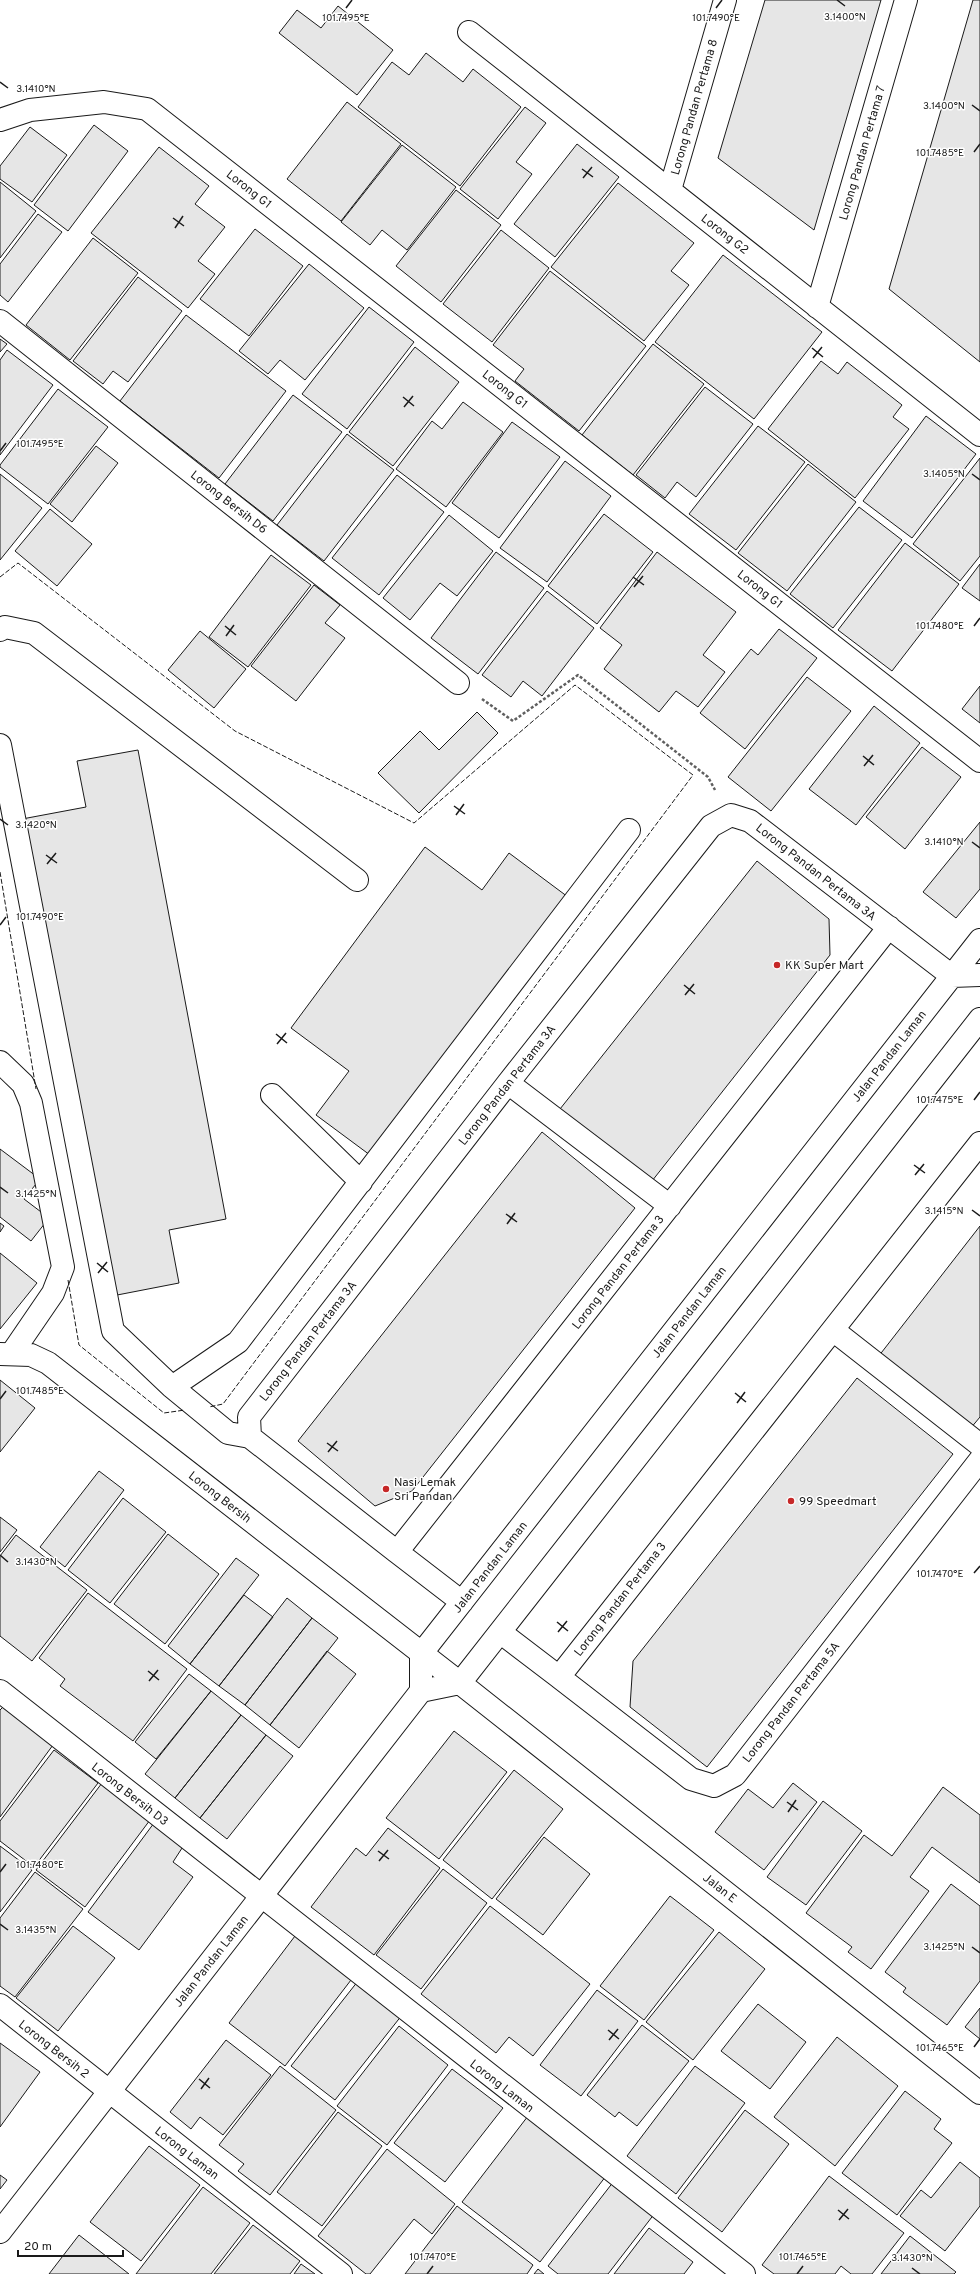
<svg xmlns="http://www.w3.org/2000/svg" width="980" height="2274" font-family="Overpass,sans-serif">
<rect width="100%" height="100%" fill="#fff"/>
<path fill="#e6e6e6" stroke="#1a1a1a" d="M765,0H881L814,230L718,158Z
M973,0H980V362L889,289Z
M338,6L393,50L357,95L279,33L297,10L321,28Z
M426,53L463,82L473,69L521,107L460,186L358,107L392,62L409,75Z
M347,102L401,144L341,221L287,179Z
M525,107L546,123L516,162L532,174L498,219L460,189Z
M94,125L128,151L68,231L34,205Z
M30,127L67,155L32,202L0,179V166Z
M577,144L619,177L555,257L514,224Z
M402,145L456,187L407,250L382,230L370,245L341,222Z
M159,147L209,186L195,204L225,227L198,261L215,274L188,308L91,233Z
M0,182L36,211L0,258Z
M618,183L694,243L671,271L689,285L644,341L551,267Z
M456,190L501,225L441,302L396,266Z
M38,214L62,232L8,302L0,295V264Z
M255,229L303,266L249,336L200,299Z
M501,230L549,268L492,342L443,304Z
M93,238L138,273L70,360L26,325Z
M723,255L822,332L754,419L655,342Z
M309,264L364,308L305,380L280,360L268,374L239,351Z
M550,271L646,346L579,431L515,381L524,369L493,345Z
M138,277L182,311L128,382L113,371L103,384L73,361Z
M369,307L414,342L347,429L302,394Z
M186,315L286,391L219,478L120,401Z
M0,339L7,344L0,352Z
M653,344L704,384L633,475L582,435Z
M415,347L459,382L393,466L349,432Z
M7,350L53,385L0,455V360Z
M821,361L838,374L847,362L902,405L893,417L909,429L855,498L768,429Z
M705,387L753,424L696,497L677,482L665,498L636,475Z
M58,389L108,427L48,504L0,467V465Z
M293,395L342,432L273,521L225,484Z
M463,402L503,432L446,507L396,469L432,421L442,429Z
M926,416L976,454L912,538L863,501Z
M512,422L560,457L499,538L452,503Z
M758,426L805,462L736,550L689,514Z
M347,434L394,470L324,561L277,525Z
M96,446L118,463L72,522L50,504Z
M980,458V556L960,581L913,544Z
M565,461L611,496L547,582L500,548Z
M808,464L856,502L787,591L738,553Z
M0,474L42,508L0,560Z
M397,475L444,512L379,595L332,558Z
M859,507L902,540L833,628L790,594Z
M50,509L92,544L57,586L15,551Z
M604,514L653,552L597,624L548,586Z
M449,515L493,551L457,596L440,583L410,620L383,598Z
M905,543L959,584L892,671L838,630Z
M496,552L544,588L478,674L431,638Z
M657,552L736,612L703,655L725,672L698,707L676,691L659,712L604,669L622,645L600,628Z
M271,555L311,585L248,667L209,637Z
M980,564V601L962,588Z
M314,585L340,605L325,623L345,638L296,701L251,666Z
M547,591L594,628L542,696L523,681L511,697L482,675Z
M779,629L817,658L745,749L700,713L751,649L758,655Z
M200,631L246,669L214,708L168,670Z
M807,677L851,711L771,811L728,777Z
M980,686V723L962,709Z
M874,706L920,743L856,825L809,789Z
M477,712L498,733L419,813L378,773L420,731L439,750Z
M922,747L961,777L905,849L866,817Z
M138,750L226,1219L169,1230L179,1283L112,1296L22,819L86,807L77,761Z
M980,822V889L956,918L923,892Z
M425,847L482,890L509,853L568,897L374,1158L316,1115L349,1071L291,1028Z
M757,861L829,919L830,955L652,1181L560,1109Z
M542,1132L635,1208L412,1491L375,1506L298,1441Z
M0,1149L40,1179L24,1199L49,1218L31,1241L0,1217Z
M0,1223L4,1226L0,1232Z
M980,1226V1417L970,1429L878,1357Z
M0,1253L37,1283L0,1329Z
M857,1378L953,1454L707,1767L630,1707L633,1661Z
M0,1380L35,1408L0,1452Z
M99,1471L124,1490L65,1567L40,1547Z
M123,1498L166,1532L110,1603L68,1570Z
M0,1517L17,1530L0,1552Z
M168,1534L219,1574L165,1644L114,1604Z
M16,1535L87,1590L32,1661L0,1636V1556Z
M236,1558L259,1575L190,1664L168,1646Z
M88,1593L187,1669L133,1741L60,1686L65,1679L39,1658Z
M244,1595L273,1617L219,1686L190,1664Z
M287,1598L312,1618L245,1705L219,1686Z
M312,1618L338,1638L270,1725L245,1705Z
M327,1651L356,1674L299,1748L270,1725Z
M189,1674L211,1691L156,1759L135,1742Z
M211,1691L241,1715L175,1798L145,1774Z
M3,1707L53,1745L0,1817V1710Z
M241,1715L266,1735L200,1818L175,1798Z
M454,1731L507,1772L439,1859L386,1818Z
M266,1735L293,1756L227,1839L200,1818Z
M54,1750L98,1783L34,1867L0,1841V1821Z
M514,1770L563,1809L492,1899L443,1860Z
M102,1783L150,1820L85,1907L36,1870Z
M793,1783L817,1802L764,1870L715,1832L748,1789L773,1808Z
M943,1787L980,1815V1883L932,1847L910,1877L929,1891L871,1969L848,1952L852,1947L806,1913L864,1835L892,1856Z
M823,1801L862,1831L806,1905L767,1877Z
M154,1823L184,1845L173,1862L193,1877L139,1950L88,1912Z
M388,1828L440,1868L374,1955L311,1907L356,1848L366,1856Z
M544,1837L590,1874L543,1935L496,1899Z
M0,1846L32,1870L0,1912Z
M443,1869L487,1903L421,1989L376,1955Z
M35,1872L83,1909L15,1997L0,1986V1918Z
M951,1884L980,1906V1981L947,2025L903,1992L906,1988L885,1972Z
M670,1896L714,1930L644,2020L600,1986Z
M490,1906L590,1984L533,2056L509,2037L496,2053L421,1994Z
M73,1926L115,1958L58,2031L16,1998Z
M719,1932L765,1969L693,2060L646,2022Z
M295,1936L351,1980L285,2066L229,2023Z
M358,1981L402,2015L335,2100L291,2066Z
M597,1990L638,2021L581,2096L540,2065Z
M758,2004L806,2042L770,2089L721,2051Z
M980,2008V2039L965,2027Z
M642,2025L689,2061L637,2126L619,2112L615,2117L587,2095Z
M399,2026L448,2065L387,2145L337,2106Z
M837,2037L898,2086L835,2166L774,2117Z
M226,2040L271,2075L223,2135L200,2117L191,2129L170,2112Z
M0,2043L40,2072L0,2127Z
M280,2066L336,2110L270,2195L238,2171L244,2164L219,2145Z
M695,2066L745,2103L676,2194L627,2156Z
M452,2069L503,2108L445,2182L394,2143Z
M905,2091L941,2119L934,2129L952,2143L897,2215L842,2173Z
M745,2110L789,2144L722,2232L678,2198Z
M338,2112L382,2146L322,2226L277,2192Z
M528,2116L606,2176L540,2262L462,2202Z
M149,2146L200,2185L141,2261L90,2222Z
M387,2149L455,2204L432,2234L414,2219L370,2274H366L318,2236Z
M960,2162L980,2178V2206L945,2251L900,2216L921,2190L931,2198Z
M0,2175L7,2180L0,2189Z
M829,2176L904,2233L872,2274H851L841,2266L835,2274H774L762,2265Z
M614,2181L655,2213L608,2274H558L548,2266Z
M203,2187L250,2223L211,2274H136Z
M457,2206L533,2265L527,2274H405Z
M253,2225L300,2261L290,2274H214Z
M649,2228L693,2262L684,2274H614Z
M79,2235L129,2274H49Z
M910,2236L956,2272L954,2274H881Z
M301,2264L315,2274H294Z
M538,2269L544,2274H534Z"/>
<g fill="none" stroke-linecap="round" stroke-linejoin="round">
<defs>
<path id="minor" d="M469,32L980,435
M0,120L30,110L104,102L147,109L980,761
M670,190L725,0
M817,307L906,0
M0,321L458,683
M0,630L5,627L34,633L357,880
M0,745L113,1331L172,1387L228,1433L250,1437
M0,1062L23,1084L31,1103L63,1267L53,1293L12,1353
M508,1083L670,1206
M272,1095L361,1182
M833,1330L980,1445
M0,1354L31,1355L48,1363L460,1683L980,2093
M172,1387L238,1342L629,830
M397,1552L250,1437L249,1417L508,1083L711,826L731,815L750,821L952,976L980,975
M462,1602L397,1552L889,927
M500,1632L559,1677L980,1143
M559,1677L691,1779L714,1786L735,1775L980,1460
M0,1691L744,2274
M421,1691L460,1683L980,1019
M0,2005L341,2274
M0,2232L421,1691V1654L980,940"/>
</defs>
<use href="#minor" stroke="#1a1a1a" stroke-width="24"/>
<path stroke="#5f5f5f" stroke-width="2.5" stroke-dasharray="3 2" stroke-linecap="butt" d="M482,699L513,721L578,675L708,777L715,790"/>
<use href="#minor" stroke="#fff" stroke-width="22"/>
<path stroke="#1a1a1a" stroke-width="1" stroke-dasharray="5 2" stroke-linecap="butt" d="M0,577L18,563L235,731L414,823L575,685L693,775L223,1404L209,1407
M0,872L36,1089
M68,1280L79,1345L164,1413L185,1410"/>
</g>
<path fill="none" stroke="#1a1a1a" stroke-width="1.5" d="M837,0L845,6M346,8L352,0M716,8L722,0M0,82L8,88M972,105L980,111M974,152L980,144M582,169L593,177M583,178L592,167M173,218L184,226M175,228L183,216M812,348L823,357M813,358L822,347M403,397L414,406M404,407L413,396M0,451L6,443M972,474L980,480M633,577L644,585M634,587L643,576M225,626L236,635M974,626L980,618M226,636L234,625M863,756L874,765M864,766L873,755M454,806L465,814M456,815L464,804M0,819L8,825M972,842L980,848M46,855L57,863M47,864L56,853M0,925L6,917M684,985L695,994M685,995L694,984M276,1034L287,1043M277,1044L286,1033M974,1100L980,1092M914,1165L925,1173M915,1175L924,1164M0,1187L8,1193M972,1210L980,1216M506,1214L517,1222M507,1224L515,1213M97,1263L108,1272M98,1273L107,1262M735,1393L746,1402M0,1399L6,1391M737,1403L745,1392M327,1443L338,1451M328,1452L337,1441M0,1555L8,1562M974,1573L980,1566M557,1622L568,1631M558,1632L567,1621M148,1671L159,1680M149,1681L158,1670M787,1802L798,1810M788,1812L796,1800M378,1851L389,1859M379,1861L388,1850M0,1872L6,1864M0,1924L8,1930M972,1947L980,1953M608,2030L619,2039M609,2040L618,2029M974,2047L980,2039M199,2079L210,2088M201,2089L209,2078M838,2210L849,2219M839,2220L848,2209M912,2268L920,2274M427,2274L433,2266M797,2274L803,2266"/>
<g fill="#c62828" stroke="#fff" stroke-width="1.5">
<circle cx="777" cy="965" r="4"/>
<circle cx="386" cy="1489" r="4"/>
<circle cx="791" cy="1501" r="4"/>
</g>
<g text-anchor="middle" stroke-width="3" stroke-linejoin="round" paint-order="stroke">
<g font-size="12" fill="#1a1a1a" stroke="#fff">
<text transform="translate(694 107) rotate(-74)" y="4">Lorong Pandan Pertama 8</text>
<text transform="translate(862 153) rotate(-74)" y="4">Lorong Pandan Pertama 7</text>
<text transform="translate(249 189) rotate(38)" y="4">Lorong G1</text>
<text transform="translate(725 234) rotate(38)" y="4">Lorong G2</text>
<text transform="translate(505 389) rotate(38)" y="4">Lorong G1</text>
<text transform="translate(229 502) rotate(38)" y="4">Lorong Bersih D6</text>
<text transform="translate(760 589) rotate(38)" y="4">Lorong G1</text>
<text transform="translate(816 872) rotate(38)" y="4">Lorong Pandan Pertama 3A</text>
<text transform="translate(889 1056) rotate(-52)" y="4">Jalan Pandan Laman</text>
<text transform="translate(507 1085) rotate(-52)" y="4">Lorong Pandan Pertama 3A</text>
<text transform="translate(618 1272) rotate(-52)" y="4">Lorong Pandan Pertama 3</text>
<text transform="translate(689 1312) rotate(-52)" y="4">Jalan Pandan Laman</text>
<text transform="translate(308 1341) rotate(-52)" y="4">Lorong Pandan Pertama 3A</text>
<text transform="translate(220 1497) rotate(38)" y="4">Lorong Bersih</text>
<text transform="translate(490 1567) rotate(-52)" y="4">Jalan Pandan Laman</text>
<text transform="translate(620 1599) rotate(-52)" y="4">Lorong Pandan Pertama 3</text>
<text transform="translate(791 1702) rotate(-52)" y="4">Lorong Pandan Pertama 5A</text>
<text transform="translate(130 1794) rotate(38)" y="4">Lorong Bersih D3</text>
<text transform="translate(720 1888) rotate(38)" y="4">Jalan E</text>
<text transform="translate(211 1961) rotate(-52)" y="4">Jalan Pandan Laman</text>
<text transform="translate(54 2049) rotate(38)" y="4">Lorong Bersih 2</text>
<text transform="translate(502 2086) rotate(38)" y="4">Lorong Laman</text>
<text transform="translate(187 2153) rotate(38)" y="4">Lorong Laman</text>
</g>
<g font-size="12" fill="#1a1a1a" stroke="#fff" text-anchor="start">
<text x="785" y="969">KK Super Mart</text>
<text x="394" y="1486">Nasi Lemak<tspan x="394" dy="14">Sri Pandan</tspan></text>
<text x="799" y="1505">99 Speedmart</text>
</g>
</g>
<g font-size="10" text-anchor="middle" fill="#1a1a1a" stroke="#fff" stroke-width="3" stroke-linejoin="round" paint-order="stroke">
<text x="845" y="20">3.1400°N</text>
<text x="346" y="21">101.7495°E</text>
<text x="716" y="21">101.7490°E</text>
<text x="36" y="92">3.1410°N</text>
<text x="944" y="109">3.1400°N</text>
<text x="940" y="156">101.7485°E</text>
<text x="40" y="447">101.7495°E</text>
<text x="944" y="477">3.1405°N</text>
<text x="940" y="629">101.7480°E</text>
<text x="36" y="828">3.1420°N</text>
<text x="944" y="845">3.1410°N</text>
<text x="40" y="920">101.7490°E</text>
<text x="940" y="1103">101.7475°E</text>
<text x="36" y="1197">3.1425°N</text>
<text x="944" y="1214">3.1415°N</text>
<text x="40" y="1394">101.7485°E</text>
<text x="36" y="1565">3.1430°N</text>
<text x="940" y="1577">101.7470°E</text>
<text x="40" y="1868">101.7480°E</text>
<text x="36" y="1933">3.1435°N</text>
<text x="944" y="1950">3.1425°N</text>
<text x="940" y="2051">101.7465°E</text>
<text x="433" y="2260">101.7470°E</text>
<text x="803" y="2260">101.7465°E</text>
<text x="912" y="2261">3.1430°N</text>
</g>
<path d="M18 2250v6h105v-6" fill="none" stroke="#1a1a1a" stroke-width="2"/>
<text x="24" y="2250" font-size="12" fill="#1a1a1a" stroke="#ffffff" stroke-width="3" paint-order="stroke">20 m</text>
</svg>
